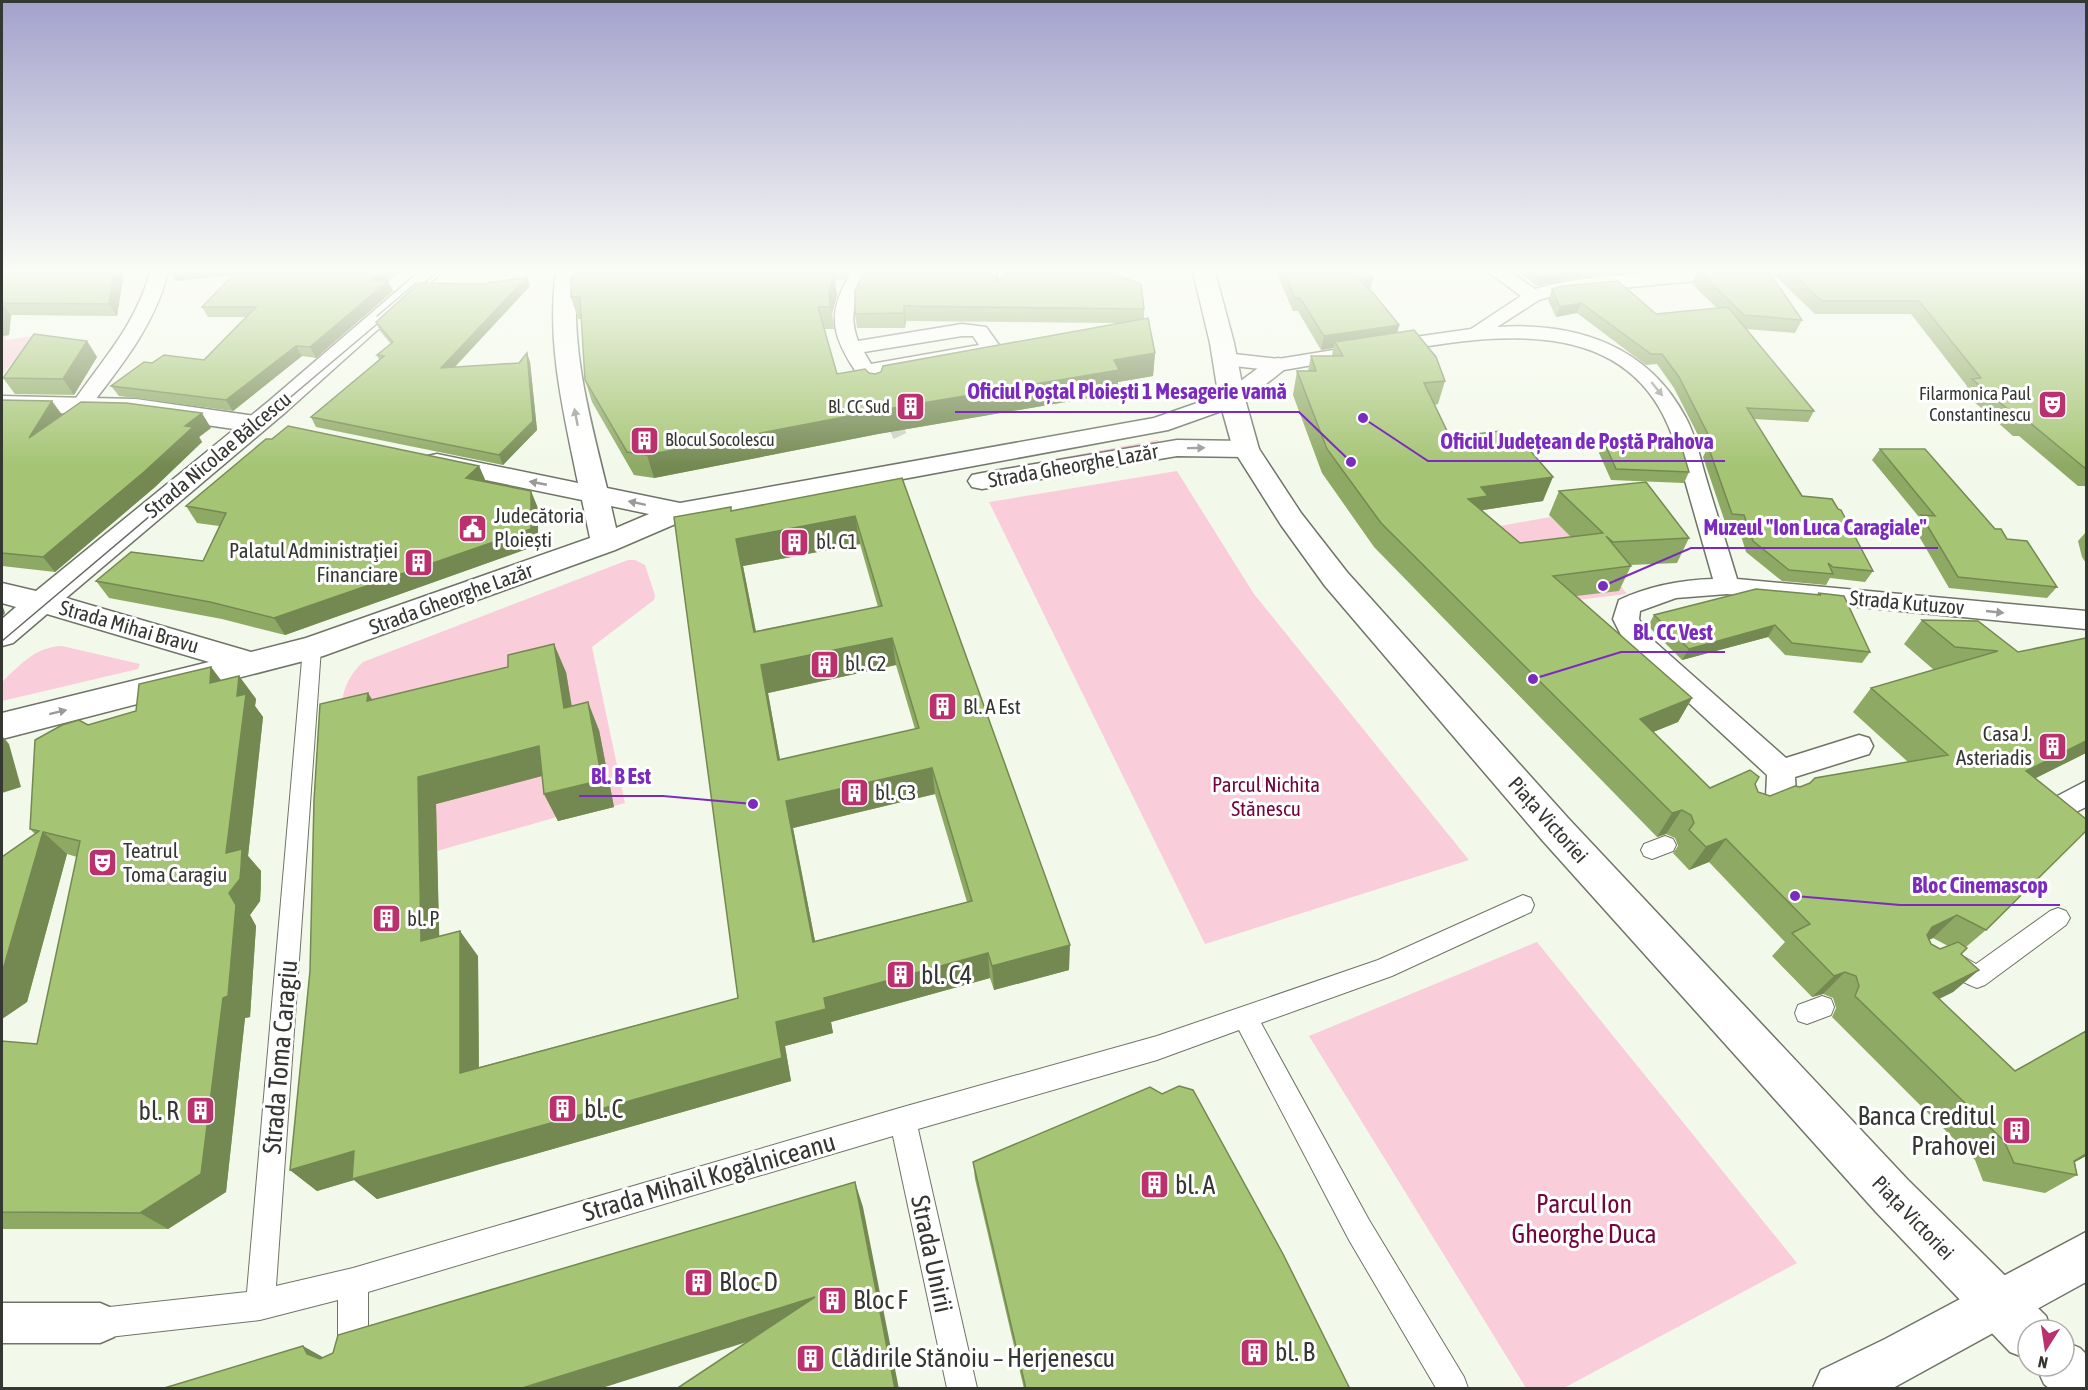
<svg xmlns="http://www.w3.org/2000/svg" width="2088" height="1390" font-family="'Asap Condensed',sans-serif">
<rect width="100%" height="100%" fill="#f3f9ea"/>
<path fill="#f9cdda" d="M6,335L5,340L35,336L2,375V336Z
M1157,440L1161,442L1005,471L1011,467Z
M1177,471L1254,594L1469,860L1205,944L989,502Z
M1550,517L1605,566L1627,594L1552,603L1489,528Z
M628,560H635L645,565L655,595L654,600L592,647L625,803L558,821L557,817L437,851V844L339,732C342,702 340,684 363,662Z
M62,646L140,664L138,669L2,701V682C21,664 35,647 62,646Z
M1537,942L1797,1263L1564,1388H1526L1309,1036Z"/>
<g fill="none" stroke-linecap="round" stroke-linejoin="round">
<path stroke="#cdd2c5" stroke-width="14" stroke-dasharray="14 7" stroke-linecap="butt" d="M887,408L900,436"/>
<defs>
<path id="pedestrian" d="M312,641L319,643L321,648L276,1286L353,1268L903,1107L1157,1036L1378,960L1523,895L1531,898L1534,905L1531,912L1392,976L1261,1023L1369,1220L1464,1377L1468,1388H1436L1349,1240L1239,1030L1157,1060L918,1129L977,1388H947L893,1136L368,1292V1357L364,1368L353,1372L342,1368L338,1357V1300L260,1320L100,1338L90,1333L85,1323L90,1313L100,1308L247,1292L303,648L305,643Z
M1665,836L1673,839L1676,845L1673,851L1652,859L1644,856L1641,850L1644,844Z
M2058,908L2066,911L2070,918L2066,925L1985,985L1977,988C1964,983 1946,974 1940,961L1944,954L1952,950L1976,964L2050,911Z
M1822,996L1831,999L1834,1007L1831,1015L1807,1024L1798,1021L1795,1013L1798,1005Z"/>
<path id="minor" d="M150,272H168C155,325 121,366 89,408L82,410L75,408L72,404C102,360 136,325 150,272Z
M852,272H870C855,295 848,315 858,341L962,324L986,327L999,345L993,353L975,359L865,377L858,375C832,337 825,313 852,272ZM962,336H973L979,345L871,364L864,352Z
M1488,272H1510L1535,289C1599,270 1679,272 1746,272L1737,277L1558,294L1539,300L1497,327C1576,322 1648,345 1686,418C1696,437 1700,458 1706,478C1716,512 1727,545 1737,579L2086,611V629L1727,594L1676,598L1640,611L1639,619L1646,634L1786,758L1859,735L1869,738L1873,746L1869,754L1795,777L1796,797L1791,805L1781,809L1771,805L1766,797L1767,775L1626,645L1613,619L1619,600C1649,586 1680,580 1713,579L1672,435C1627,311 1490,335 1387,353L1380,351L1377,347L1380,343L1387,341L1471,329L1521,296Z
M1346,348L1353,350L1356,354L1353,358L1278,371L1225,365L1218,363L1215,359L1218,355L1225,353L1278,359Z
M2086,781V807L2054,823L2044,819L2039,811L2044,803Z
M2,1303H100L114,1309L120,1323L114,1337L100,1343H2Z"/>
<path id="tertiary" d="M2,396L136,399L255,416L264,419L268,424L264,429L255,432L136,415L2,412Z"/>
<path id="secondary" d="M419,272H442L287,411L66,598L251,652L306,638L590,538L582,500L437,470L428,468L424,462L428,456L437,454L578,483C564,414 546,343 556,272H578C569,345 590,418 607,488L680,503L1154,418L1223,394L1269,360L1278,358L1287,360L1290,365L1241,404L1168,430L687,519L615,550L323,656L2,739V713L209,662L47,614L13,643L2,646V619L16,607L2,603V583L36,591L269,401ZM611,506L649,514L616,528Z
M1177,440L1246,441L1255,443L1259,449L1255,455L1246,457L1177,456L982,489L972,487L968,481L972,475L982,473Z
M2086,1232V1282L1893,1388H1813L1821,1370L1885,1339Z"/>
<path id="primary" d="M1193,272H1215L1234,343L1245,399L1259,449L1301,513L1347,572L1568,818L1908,1180L2046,1316L2051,1330H2028V1359L2010,1352L1876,1212L1542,840L1325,586L1281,525L1233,449L1219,399L1210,343Z
M2064,1341L2080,1348L2086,1354V1388H2049L2044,1384L2036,1366H2064Z"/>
</defs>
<use href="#pedestrian" stroke="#6e7467" stroke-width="2"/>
<use href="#minor" stroke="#6e7467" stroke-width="3"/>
<use href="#tertiary" stroke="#6e7467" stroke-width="3"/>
<use href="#secondary" stroke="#6e7467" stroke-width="3"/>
<use href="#primary" stroke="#6e7467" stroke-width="3"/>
<use href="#pedestrian" fill="#fff" fill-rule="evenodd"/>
<use href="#minor" fill="#fff" fill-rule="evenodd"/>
<use href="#tertiary" fill="#fff" fill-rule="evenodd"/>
<use href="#secondary" fill="#fff" fill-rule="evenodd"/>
<use href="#primary" fill="#fff" fill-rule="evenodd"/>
<path stroke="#656861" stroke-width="1.5" d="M412,294L437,272
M377,316L416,283
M2,641L389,314"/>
</g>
<path fill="#8ea964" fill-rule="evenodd" d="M2,272H124L117,316L11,315L9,335L2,336Z
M171,272H399L388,281L393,291L316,358L302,356L233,411L119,396L111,386L152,363L204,360L246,317H208L202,307L234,275L176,281Z
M576,272H850L844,280L835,279L837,295L832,314L834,329H824L837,374L869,373L875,374L1117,323L906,321L905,328H857L855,314L998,279L1144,309V319L1155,353L1153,376L1118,382V393L878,434L654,478L634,475L592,402L585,380L582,319H578L571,297Z
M1276,272H1367L1370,290L1399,325L1397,333L1445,381L1438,404L1435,405L1450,437L1543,501L1483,510V511L1520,543L1571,537L1549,515L1559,491L1689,538L1677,563L1630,565L1631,566L1619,591L1576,596L1692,698L1678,722L1653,732L1710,788L1755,784L1758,792L1770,796L1800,787L1908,762L1853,712L1871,688L1934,670L1904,644L1922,620L2018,652L2086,638V753L2035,778L1986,930L1966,947L1961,954L1979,970L1953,992L1939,999L2086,1156L2075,1162L2077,1175L2045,1193L1983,1181L1975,1160L1832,1017L1836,1008L1833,998L1823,994L1812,997L1772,956L1785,942L1709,862L1689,870L1673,853L1678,846L1675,838L1666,834L1657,837L1374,547L1322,473L1293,395L1297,371H1308L1311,356H1332L1333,348L1321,350L1298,311H1293ZM1933,938L1948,946L1940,949L1931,944L1929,940Z
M1520,272H1616L1585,276L1536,286Z
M1697,272H1769L1802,320L1795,333L1746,329L1814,411L1808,422L1754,419L1802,496L1873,571L1865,582L1830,578L1826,585L1782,581L1746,552L1738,526L1726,525L1703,457L1706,451L1674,388L1657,364L1646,365L1577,313L1556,317L1548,300L1552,289L1656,314L1717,308L1692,284Z
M1771,272H2086V486H2078L2019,436H2013L1963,392L1967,386L1911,314H1815Z
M527,277L530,286L455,367L530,362L537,430L503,465L316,427L311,417L379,360L377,355L391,344L380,331L376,322L482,284Z
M87,341L97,357L74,395L15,394L3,378Z
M2,400L62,415L211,428L199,437L202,442L155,487L55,572L2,566Z
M1604,442L1689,472L1684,483L1611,480L1599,453Z
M1880,449L1995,529L2057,587L2047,598L1949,588L1913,526L1919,517L1872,460Z
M479,466L486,482L538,508V545L285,635L222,619L109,598L96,581L203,561L219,526L197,523L186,506Z
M902,478L1069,970L994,990L990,978L831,1022L833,1033L785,1046L791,1081L377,1199L354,1180L317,1191L290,1170L310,971L368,693L372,700L566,672L572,706L599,730L614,807L558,821L544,794L542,776L436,804L439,936L478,956L479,1067L738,998L731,507V511ZM860,544L878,607L756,631L743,566ZM896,665L915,729L780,760L768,693ZM935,794L967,902L815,941L793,828Z
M2086,532V563L2082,557L2078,541Z
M1818,593L1870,652L1862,663L1785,655L1768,637L1682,660L1648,626L1654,615L1817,595Z
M211,667L221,680L239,676L256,699L255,706L263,717L248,856L261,871V889L260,901L250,915L256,926L250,1017L245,1018L226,1192L168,1229H2V1041L37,1044L77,857L67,854L27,1002L2,1019V857L35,834L30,829L88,725L136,711Z
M973,1162L1350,1389H1024L975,1179Z"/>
<path fill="#748951" d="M114,272H124L117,316L109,304Z
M171,272H252L176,281Z
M381,272H399L376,291L371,281Z
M843,272H850L844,280Z
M997,272H999L996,295V281Z
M1545,272H1616L1585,276L1536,286L1541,273Z
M834,274L837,295L832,314L834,329L829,293Z
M527,277L530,286L445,377L441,368Z
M1373,278L1370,291L1359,280Z
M388,281L393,291L316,358L310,347Z
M2,303L11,315L9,335L2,336Z
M1581,303L1577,313L1556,317L1560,307Z
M904,306L906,321L905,328L904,313Z
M1399,325L1396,338L1335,342L1333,348L1321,350L1324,336Z
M87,341L97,357L74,395L63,379Z
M296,346L302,356L233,411L226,400Z
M527,353L530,362L537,430L503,465L499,455Z
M1155,353L1153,376L1118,382V393L878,434L654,478L647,455L1114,360Z
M52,401L63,416L29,438Z
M202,413L211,428L199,437L202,442L155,487L55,572L43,557L185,426Z
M479,466L486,482L466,478Z
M1553,477L1543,501L1483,510L1480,520L1468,499L1481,487Z
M531,491L538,508V545L285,635L274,618Z
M855,516L860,544L743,566L761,659L754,632L736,539Z
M2,604L5,613L2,617Z
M1775,625L1768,637L1682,660L1689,649Z
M892,638L896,665L768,693L785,787L778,760L761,665Z
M554,644L566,672L576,735L564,708Z
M211,667L228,690L210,683Z
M239,676L256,699L255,706L263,717L248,856L261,871L260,901L250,915L256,926L250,1017L245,1018L226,1192L168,1229L140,1213L229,893L226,853Z
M368,693L385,720L367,701Z
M1692,698L1678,722L1626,743L1640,719Z
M588,702L599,730L614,807L558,821L544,794Z
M2,736L9,744L21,787L2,793Z
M2086,741V753L2002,795L2026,771Z
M539,746L553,773L436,804L440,966L421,941L418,777Z
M932,768L935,794L793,828L820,967L813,942L786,801Z
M1682,810L1666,834L1657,837L1672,813Z
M43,832L67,854L27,1002L2,1019V973Z
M1726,839L1709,862L1689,870L1706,847Z
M1957,915L1933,938L1908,949L1932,927Z
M460,931L478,956L479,1095L460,1073Z
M1070,945L1069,970L994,990L992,966Z
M988,953L990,978L831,1022L833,1033L785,1046L791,1081L377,1199L354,1180L317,1191L290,1170L776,1022L824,998Z
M1979,970L1953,992L1908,1014L1933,993Z
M1845,972L1823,994L1812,997L1834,976Z
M2086,1154V1156L2058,1171L2074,1161Z
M855,1182L863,1207L899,1389H895Z
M815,1297L825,1317L599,1389H519Z
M303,1346L337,1365L307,1354Z"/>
<path fill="#a5c474" stroke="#748951" stroke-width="1.5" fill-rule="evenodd" d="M2,272H114L109,304L2,303V308Z
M236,272H381L371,281H388L310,347L296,346L226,400L111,386L144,362L152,363L164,355L204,360L256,307H202Z
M576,272H814L834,274L829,293L830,307H818L837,374L865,369L869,373L875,374L881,372L883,366L1148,318L1155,353L1114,360L1119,370L875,411L647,455L627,452L585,380L580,297H571V279Z
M864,272H997L996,281L1009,272H1109L1141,284L1144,309L904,306V313L855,314V291Z
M1284,272H1367L1373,278L1359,280L1374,294L1399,325L1324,336L1300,298H1295Z
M1699,272H1769L1802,320L1744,315Z
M1791,272H2086V469L2029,422H2023L1972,379L1981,378L1919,301H1822Z
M527,277L441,368L519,363L527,353L533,421L499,455L311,417L384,356L377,355L393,342L376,322L419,283L482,284Z
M1618,281L1656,314L1728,307L1814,411L1747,408L1802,496L1832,499L1838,509L1841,510L1873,571L1833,567L1828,563L1833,574L1789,570L1753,541L1744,515L1732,514L1708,446H1714L1679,377L1662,354H1651L1581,303L1560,307L1552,289L1562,286Z
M1414,330L1436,357L1445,381L1424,383L1450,437L1501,431L1508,440L1520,439L1553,477L1481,487L1488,496L1468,499L1520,543L1603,533L1559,491L1646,482L1689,538L1613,542L1606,536L1631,566L1553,576L1692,698L1640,719L1710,788L1750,770L1759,777L1755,784L1758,792L1770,796L1795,786L1800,787L1810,783L1815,778L1948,755L1871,688L1998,651L1955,647L1922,620L1978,621L2018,652L2086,638V741L2026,771L2086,819V831L1986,930L1957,915L1932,927L1927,935L1931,944L1940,949L1958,942L1967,948L1961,954L1979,970L1933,993L2015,1071L2086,1031V1154L2074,1161L2077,1175L2014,1163L2004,1141L1855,996L1859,986L1856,976L1845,972L1834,976L1792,933L1810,924L1726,839L1706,847L1689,830L1694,823L1691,815L1682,810L1672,813L1381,523L1327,449L1297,371H1316L1311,356H1343L1335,342Z
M34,334L87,341L63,379L3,378Z
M2,400L52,401L29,438L81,402L126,403L202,413L185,426L193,427L144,472L43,557L2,553Z
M288,426L479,466L466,478L531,491V529L274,618L210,602L96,581L131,552L203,561L226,513L186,506L266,439H272Z
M1604,442L1681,445L1689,472L1616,469Z
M1880,449H1925L1995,529H2001L2007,539L2027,541L2057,587L1958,577L1921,515L1935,516Z
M902,478L1070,945L992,966L988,953L824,998L826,1009L776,1022L782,1058L352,1179L354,1151L290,1170L310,971L314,800L320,704L368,693L367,701L508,667V655L554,644L564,708L588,702L602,780L544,794L539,746L418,777L421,941L460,931V1073L738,998L674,517L731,507V511ZM855,516L882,606L754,632L736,539ZM892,638L919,728L778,760L761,665ZM932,768L972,901L813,942L786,801Z
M1756,589L1821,595L1818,593L1844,596L1870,652L1792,643L1775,625L1689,649L1654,615Z
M211,667L210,683L239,676L237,696L246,694L226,853L242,849L241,867L240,879L229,893L236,905L228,996L223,998L201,1174L140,1213L2,1212V1041L37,1044L80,841L43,832L2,973V857L39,831L30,829L35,740L62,725L79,720L88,725L136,711L139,684Z
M1179,1086L1193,1090L1283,1254L1350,1389H1026L973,1162L1150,1087L1162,1094Z
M855,1182L895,1389H676L815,1297L519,1389H161L303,1346L307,1354L320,1359L333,1353L338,1335Z"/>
<defs><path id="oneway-solid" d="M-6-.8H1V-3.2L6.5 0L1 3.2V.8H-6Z" transform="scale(1.5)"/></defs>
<g fill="#9a9b98">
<use href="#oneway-solid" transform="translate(1657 389) rotate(51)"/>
<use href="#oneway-solid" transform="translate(576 417) rotate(-101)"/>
<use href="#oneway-solid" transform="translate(1196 448) rotate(-1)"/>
<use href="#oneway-solid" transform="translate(538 483) rotate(-169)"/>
<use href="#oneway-solid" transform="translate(637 503) rotate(-168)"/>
<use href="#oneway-solid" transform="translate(1995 612) rotate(6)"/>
<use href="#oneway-solid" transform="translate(58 712) rotate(-14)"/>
</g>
<linearGradient id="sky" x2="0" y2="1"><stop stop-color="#a3a1cc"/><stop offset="0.58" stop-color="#fafcf6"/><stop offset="1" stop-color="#fafcf6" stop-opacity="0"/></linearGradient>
<rect width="2088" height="467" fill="url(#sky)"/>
<defs>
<symbol id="theatre-square" viewBox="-11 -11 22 22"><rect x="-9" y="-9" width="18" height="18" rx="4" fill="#ba316e" stroke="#fff"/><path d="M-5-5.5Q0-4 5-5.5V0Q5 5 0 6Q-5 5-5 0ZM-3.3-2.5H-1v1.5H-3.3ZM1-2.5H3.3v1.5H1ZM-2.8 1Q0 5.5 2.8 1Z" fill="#fff"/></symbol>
<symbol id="building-square" viewBox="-11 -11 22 22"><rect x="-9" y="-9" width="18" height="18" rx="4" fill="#ba316e" stroke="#fff"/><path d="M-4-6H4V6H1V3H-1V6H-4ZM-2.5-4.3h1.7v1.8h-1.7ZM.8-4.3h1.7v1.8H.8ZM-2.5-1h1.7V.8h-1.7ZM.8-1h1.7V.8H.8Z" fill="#fff"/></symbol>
<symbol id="civic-square" viewBox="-11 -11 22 22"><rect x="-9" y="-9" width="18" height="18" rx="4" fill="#ba316e" stroke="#fff"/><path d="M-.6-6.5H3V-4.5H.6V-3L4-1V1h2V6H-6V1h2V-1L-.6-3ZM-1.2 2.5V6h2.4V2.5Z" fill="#fff"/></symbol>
</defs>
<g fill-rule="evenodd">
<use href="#theatre-square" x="2036" y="388" width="33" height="33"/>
<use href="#building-square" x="894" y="390" width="33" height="33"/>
<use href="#building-square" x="628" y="424" width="33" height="33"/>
<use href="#civic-square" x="456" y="512" width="33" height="33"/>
<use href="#building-square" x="778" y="526" width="33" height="33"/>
<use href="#building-square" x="402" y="546" width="33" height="33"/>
<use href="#building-square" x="808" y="648" width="33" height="33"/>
<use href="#building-square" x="926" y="690" width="33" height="33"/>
<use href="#building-square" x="2036" y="730" width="33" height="33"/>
<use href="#building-square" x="838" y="776" width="33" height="33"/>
<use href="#theatre-square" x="86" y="846" width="33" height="33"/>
<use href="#building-square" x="370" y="902" width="33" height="33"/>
<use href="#building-square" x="884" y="958" width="33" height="33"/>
<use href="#building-square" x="546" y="1092" width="33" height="33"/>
<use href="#building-square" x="184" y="1094" width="33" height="33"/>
<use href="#building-square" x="2000" y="1114" width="33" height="33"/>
<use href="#building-square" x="1138" y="1168" width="33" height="33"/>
<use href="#building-square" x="682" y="1266" width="33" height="33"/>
<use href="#building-square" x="816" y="1284" width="33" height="33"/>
<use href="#building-square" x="1238" y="1336" width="33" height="33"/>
<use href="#building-square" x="794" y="1342" width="33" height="33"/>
</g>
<g text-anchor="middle" stroke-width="6" stroke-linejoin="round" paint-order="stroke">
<g font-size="18" fill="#353732" stroke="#fff" text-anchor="end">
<text x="2031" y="400">Filarmonica Paul<tspan x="2031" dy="21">Constantinescu</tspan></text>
<text x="890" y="413">Bl. CC Sud</text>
<text x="665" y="446" text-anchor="start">Blocul Socolescu</text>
</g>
<g font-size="21" fill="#353732" stroke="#fff">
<text transform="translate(218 455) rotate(-40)" y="7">Strada Nicolae Bălcescu</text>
<text transform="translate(1073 466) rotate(-10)" y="7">Strada Gheorghe Lazăr</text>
<text transform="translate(451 599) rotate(-20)" y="7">Strada Gheorghe Lazăr</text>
<text transform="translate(1907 603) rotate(5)" y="7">Strada Kutuzov</text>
<text transform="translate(129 627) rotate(16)" y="7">Strada Mihai Bravu</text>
<text transform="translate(1548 820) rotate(48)" y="7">Piața Victoriei</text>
<text transform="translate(1913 1218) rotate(46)" y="7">Piața Victoriei</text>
</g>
<g font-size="21" fill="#353732" stroke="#fff" text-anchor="start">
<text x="494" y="523">Judecătoria<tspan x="494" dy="24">Ploiești</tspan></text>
<text x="816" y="549">bl. C1</text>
<text x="398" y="558" text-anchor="end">Palatul Administraţiei<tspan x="398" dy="24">Financiare</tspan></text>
<text x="845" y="671">bl. C2</text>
<text x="963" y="714">Bl. A Est</text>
<text x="2032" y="741" text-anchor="end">Casa J.<tspan x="2032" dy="24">Asteriadis</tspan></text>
<text x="875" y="800">bl. C3</text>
<text x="123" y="858">Teatrul<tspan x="123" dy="24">Toma Caragiu</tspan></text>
<text x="407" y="926">bl. P</text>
</g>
<g font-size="21" fill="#71053c" stroke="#fff">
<text x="1266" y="792">Parcul Nichita<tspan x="1266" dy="24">Stănescu</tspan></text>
</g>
<g font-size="26" fill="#353732" stroke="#fff" text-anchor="start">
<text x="921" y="984">bl. C4</text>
<text x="584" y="1118">bl. C</text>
<text x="179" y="1120" text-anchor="end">bl. R</text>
<text x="1996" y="1125" text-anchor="end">Banca Creditul<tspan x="1996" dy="30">Prahovei</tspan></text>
<text x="1175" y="1194">bl. A</text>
<text x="719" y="1291">Bloc D</text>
<text x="853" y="1309">Bloc F</text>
<text x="1275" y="1361">bl. B</text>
<text x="831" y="1367">Clădirile Stănoiu – Herjenescu</text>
</g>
<g font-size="26" fill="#353732" stroke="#fff">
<text transform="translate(280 1057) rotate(-85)" y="9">Strada Toma Caragiu</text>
<text transform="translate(709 1177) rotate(-16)" y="9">Strada Mihail Kogălniceanu</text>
<text transform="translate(932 1254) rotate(78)" y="9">Strada Unirii</text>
</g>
<g font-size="26" fill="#71053c" stroke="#fff">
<text x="1584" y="1213">Parcul Ion<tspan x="1584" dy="30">Gheorghe Duca</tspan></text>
</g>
</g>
<path fill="none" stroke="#7b2cbf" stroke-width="2" d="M1351 462L1299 412H955M1363 418L1428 461H1725M1603 586L1691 548H1938M1533 679L1621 652H1725M753 804L663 796H579M1795 896L1900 905H2060"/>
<g fill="#7b2cbf" stroke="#fff" stroke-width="2">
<circle cx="1351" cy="462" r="6"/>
<circle cx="1363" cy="418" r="6"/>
<circle cx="1603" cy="586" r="6"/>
<circle cx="1533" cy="679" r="6"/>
<circle cx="753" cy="804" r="6"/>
<circle cx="1795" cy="896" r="6"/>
</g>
<g font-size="22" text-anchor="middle" font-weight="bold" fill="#7b2cbf" stroke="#fff" stroke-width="6" stroke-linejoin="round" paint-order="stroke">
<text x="1127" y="399">Oficiul Poștal Ploiești 1 Mesagerie vamă</text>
<text x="1577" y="449">Oficiul Județean de Poștă Prahova</text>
<text x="1815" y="535">Muzeul "Ion Luca Caragiale"</text>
<text x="1673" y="640">Bl. CC Vest</text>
<text x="621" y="784">Bl. B Est</text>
<text x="1980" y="893">Bloc Cinemascop</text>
</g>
<rect width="2088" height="1390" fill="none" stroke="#353732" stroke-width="6"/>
<g transform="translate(2046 1348) rotate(192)"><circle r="28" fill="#ffffff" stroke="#aeafad" stroke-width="1.5"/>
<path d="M0-4.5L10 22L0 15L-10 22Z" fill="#ba316e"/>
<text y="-9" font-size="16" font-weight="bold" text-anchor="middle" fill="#353732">N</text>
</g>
</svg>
